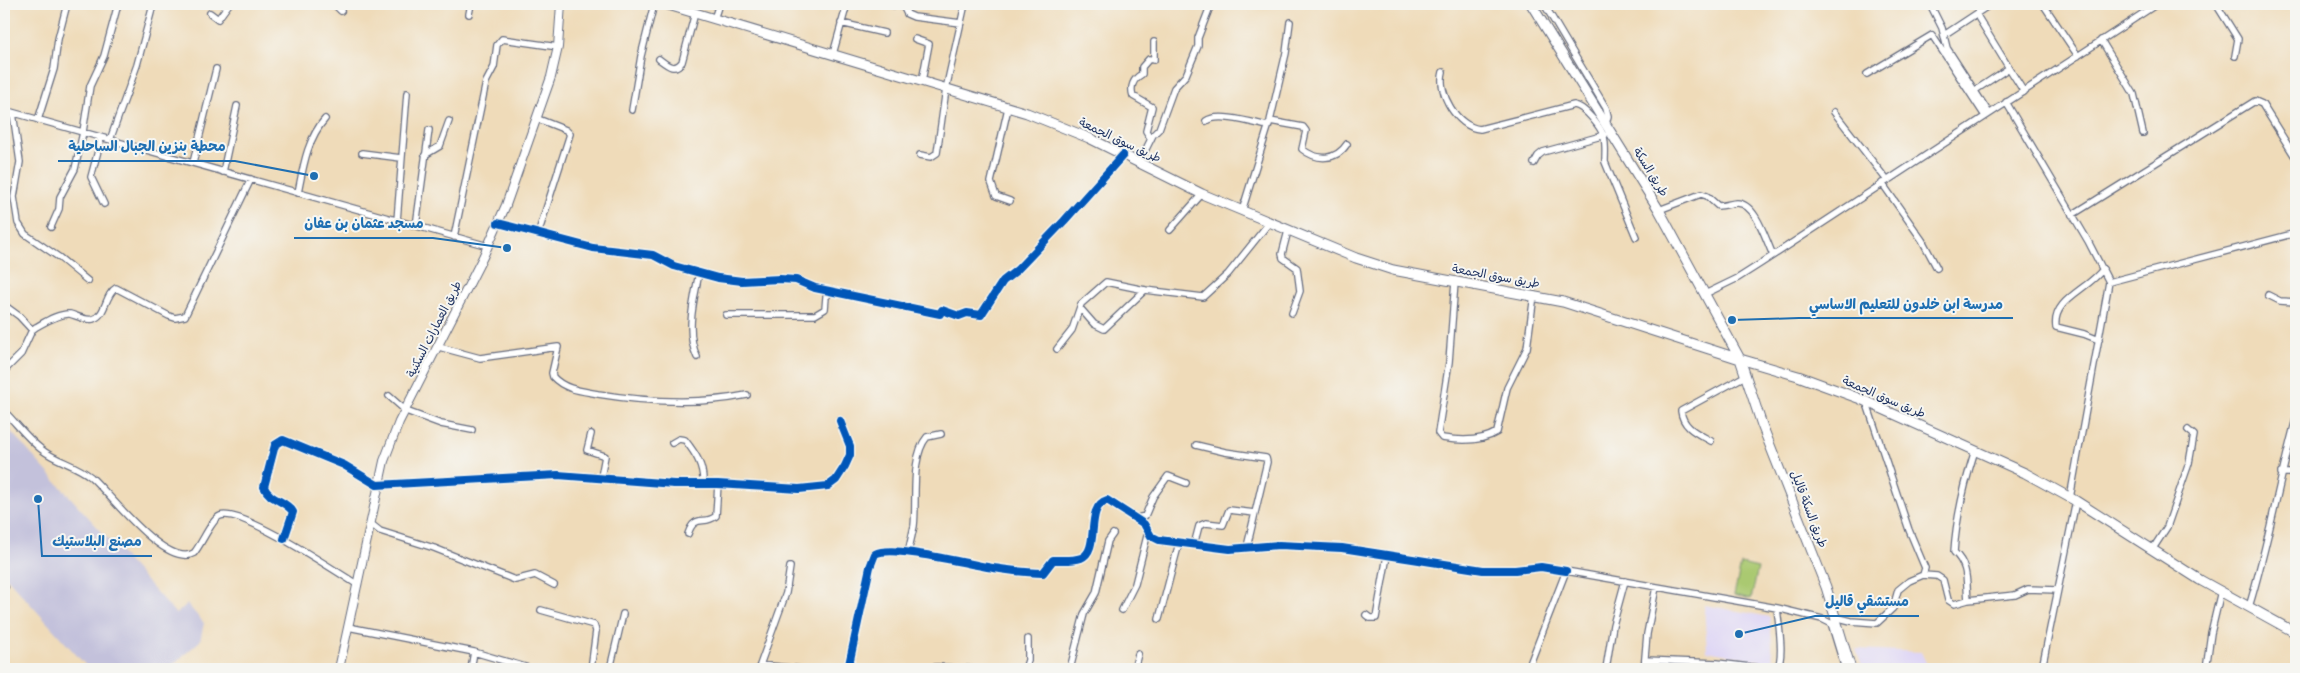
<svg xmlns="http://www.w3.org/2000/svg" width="2300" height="673" font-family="Delius,'Playpen Sans Arabic',sans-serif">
<rect width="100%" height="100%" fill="#f6f6f2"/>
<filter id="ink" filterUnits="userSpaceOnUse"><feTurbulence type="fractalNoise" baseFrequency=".02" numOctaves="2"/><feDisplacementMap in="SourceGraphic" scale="10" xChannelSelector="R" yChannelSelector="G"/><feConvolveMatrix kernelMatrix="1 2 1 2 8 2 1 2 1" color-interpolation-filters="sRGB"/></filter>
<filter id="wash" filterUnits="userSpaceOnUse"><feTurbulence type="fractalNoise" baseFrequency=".0096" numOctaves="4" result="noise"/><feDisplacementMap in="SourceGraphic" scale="20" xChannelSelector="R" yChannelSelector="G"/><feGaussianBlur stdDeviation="1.12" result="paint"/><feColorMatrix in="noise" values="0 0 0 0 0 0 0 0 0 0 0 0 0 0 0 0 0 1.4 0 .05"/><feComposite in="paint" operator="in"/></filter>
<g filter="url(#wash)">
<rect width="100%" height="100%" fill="#efdbb9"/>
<path fill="#ded5f5" d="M1704,605L1770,617L1773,663L1707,651Z
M1856,649L1921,652L1929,669H1863Z"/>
<path fill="#c3c1db" d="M4,424L176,614L187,604L204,623L200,641L168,669H89L4,575Z"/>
<path fill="#aac971" stroke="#627c68" d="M1741,564L1758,568L1751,599L1734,595Z"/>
</g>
<g filter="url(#ink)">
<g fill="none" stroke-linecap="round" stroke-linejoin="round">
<defs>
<path id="street" d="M334,4L341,11
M1544,4L1606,108L1608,116L1606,124
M1930,4L1942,28L1947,48L1989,113
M2043,4L2078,56
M2216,4L2238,39L2235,56
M891,5L903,6L907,14L914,17L961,23
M210,13L218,19L229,4
M469,14L471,4
M1976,14L2009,68
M714,19L719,4
M841,23L884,33
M1944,35L1991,4
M915,39L929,44L922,81
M2101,40L2134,94L2143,133
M833,54L847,4
M659,59C667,65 674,72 682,62L695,13
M1443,72C1437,93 1457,127 1480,129L1574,105C1584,106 1601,127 1604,137C1606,146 1605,153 1605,162L1636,237
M1867,74L1932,35L1985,116
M1974,91L2009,68L2024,92
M2006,102L2088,241L2109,282L2070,498
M1008,108L991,182L996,196L1010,201
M4,110L488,246
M632,110L641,56L654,4
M1834,112L1886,179
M13,113L20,162L14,197L18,223L25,234L60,258L88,281
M538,119L566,130L570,134L538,234
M38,120L54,69L58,39L67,4
M1206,121C1218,112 1254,123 1268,126
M1270,121L1303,127L1306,131L1302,149C1317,161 1336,161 1347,144
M100,137L99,147L91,177L104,204
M1151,139L1146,131L1152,107L1133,96C1130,87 1133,79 1142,74V67L1149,59L1154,60V42
M110,140L137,65L152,9
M362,153L401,158
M425,155L440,146L449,121
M920,155L931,157L937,153L946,89L965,4
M193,163L216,69
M1139,163L1153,135L1159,129L1174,88L1186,75L1198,46V38L1211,4
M1534,163L1538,156L1543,152L1605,135
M223,172L237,106
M1882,183L1922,240L1937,268
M298,193C303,168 307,139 325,119
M1659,210L1701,194L1707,196L1718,206C1725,206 1731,203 1737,203C1756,203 1766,241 1773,255
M1242,211L1270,121L1286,53L1290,22
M2072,215L2255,101L2262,104L2294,155
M397,221L407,93
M498,223L593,248L653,255L674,266L718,278L742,281L780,279L796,280L815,288L940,314L942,310L959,316L967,313L981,315L1003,281L1017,270L1064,221L1123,155
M416,226L429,130
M51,227L59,209L60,197L75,169L83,132L90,86L104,56L118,4
M1170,230L1202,194
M1288,231L1282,254L1283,258L1297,268L1300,291L1292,313
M454,237L486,82L494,67L497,45L502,39L558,47
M1455,282L1449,362L1438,433L1442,438C1460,441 1481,442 1497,432L1507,388L1527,348L1534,295
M2109,282L2296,233
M1705,294L1738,278L1760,264L2157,4
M2268,295L2280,301L2296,302
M4,305L19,316L32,330
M1080,308L1094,324L1104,329L1145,290
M726,315H815L825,309L826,297L832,291
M2099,340L2084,334L2056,327C2052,299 2088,290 2103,269
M439,347L480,358L558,347L552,373L553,377C565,390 583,391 598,394C647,402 698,405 747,395
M1057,349L1072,330L1081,304L1106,282L1145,290L1203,297L1228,274L1269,223
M697,357C685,331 694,300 699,273
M4,371L21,354L32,330L36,327C45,322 59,313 70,314C77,316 86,321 93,319C106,316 105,294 116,288L169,316L175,318L185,316L251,179
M389,396L406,411L441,424L472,430
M1866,401L1909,530L1925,568L1923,575L1937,576L1943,580L1948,600L1954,604L1968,600L2015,595L2028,589L2057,590
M4,411C16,423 27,438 41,449C55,461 75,464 91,477C110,494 166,569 194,553C201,545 212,519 220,516C241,507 337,572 358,585
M591,434L587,450L605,456L601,477
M1711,441C1697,433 1683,428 1681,411L1745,376
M672,443L679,439L685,440C696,454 704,466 703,484
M1196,445L1225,452L1266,458L1267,462L1247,547
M2281,473H2296
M1137,518L1145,516L1153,497L1168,476L1186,483
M370,523L380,531L434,548L515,580L535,575L554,585
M688,534C695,513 704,526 716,516L718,484
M284,539L293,512C286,500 270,501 264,487L275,445L283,440L344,465L377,485L558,475L674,484H718L799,489L828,486L836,480L845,466L850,455V446L840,421
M1194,545L1199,526L1206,523L1223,525L1229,510L1255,513
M2152,550L2167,527L2189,463L2194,435L2188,430
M908,553C910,544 912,535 914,526C917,501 910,457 927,437L941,434
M4,586L5,587
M1968,600C1966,581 1969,566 1954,552C1956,519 1965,482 1975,450
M2249,607C2268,545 2279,481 2296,419
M541,610L594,625L596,631L591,669
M1122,610L1135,584L1148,532
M1366,615L1370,618H1376L1387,556
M1835,617L1851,621L1877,623L1893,608L1898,590L1909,581L1923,575
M1159,619L1179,543
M1831,623L1845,669
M348,627L474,652L532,669
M1645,660L1717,663
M760,665L786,593L790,567
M2042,668L2076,501
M471,669L474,652
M610,669L623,614
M760,669V665L800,669
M848,669L870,567L875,554C894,544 969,565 993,568C1009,570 1026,573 1043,573L1053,560C1061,560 1073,561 1081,558C1101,550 1084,507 1107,500L1144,524L1151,536L1159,540L1230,549L1279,545L1342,548L1483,570H1515L1541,567L1566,571
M926,669L937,667L972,669
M1025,669L1028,660V639
M1070,669L1084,614L1096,593L1108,541L1113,534
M1134,669L1138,654
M1528,669L1566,571L1777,608L1822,619L1838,627
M1606,669L1613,625L1625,581
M1644,669L1647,634L1656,587
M1715,669L1717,663L1767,669L1777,668C1785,658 1778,621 1777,608
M2206,669L2211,633L2221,591"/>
<path id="secondary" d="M339,669L384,461L399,422L483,257L506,205L551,77L558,47L561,4"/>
<path id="primary" d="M665,4L1027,113L1089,138L1202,194L1356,258L1393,270L1563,302L1740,359L1798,376L1858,398L2025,473L2076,501L2200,580L2296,633
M1531,4L1659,210L1740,359L1762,425L1826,587L1851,669"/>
</defs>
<use href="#street" stroke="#656b7e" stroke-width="8"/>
<use href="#secondary" stroke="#656b7e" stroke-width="10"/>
<use href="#primary" stroke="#656b7e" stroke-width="11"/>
<use href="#street" stroke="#fff" stroke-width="5.5"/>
<use href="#secondary" stroke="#fff" stroke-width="8"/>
<use href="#primary" stroke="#fff" stroke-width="9"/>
<defs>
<path id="cycleway" d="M498,223L593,248L653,255L674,266L718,278L742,281L780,279L796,280L815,288L940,314L942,310L959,316L967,313L981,315L1003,281L1017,270L1064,221L1123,155
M284,539L293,512C286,500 270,501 264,487L275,445L283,440L344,465L377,485L558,475L674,484H718L799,489L828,486L836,480L845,466L850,455V446L840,421
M848,669L870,567L875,554C894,544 969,565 993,568C1009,570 1026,573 1043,573L1053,560C1061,560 1073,561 1081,558C1101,550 1084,507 1107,500L1144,524L1151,536L1159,540L1230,549L1279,545L1342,548L1483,570H1515L1541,567L1566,571"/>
</defs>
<use href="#cycleway" stroke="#f6f6f2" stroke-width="11"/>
<use href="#cycleway" stroke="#0057b8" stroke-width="8"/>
</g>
</g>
<g text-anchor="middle" stroke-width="4" stroke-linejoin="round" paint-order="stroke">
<g font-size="12" fill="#1b2f5e" stroke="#f6f6f2">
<text transform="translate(1120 140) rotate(25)" y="4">طريق سوق الجمعة</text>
<text transform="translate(1651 172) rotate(58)" y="4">طريق السكة</text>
<text transform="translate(1496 276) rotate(10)" y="4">طريق سوق الجمعة</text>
<text transform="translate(434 329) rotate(-63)" y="4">طريق العمارات السكنية</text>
<text transform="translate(1884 397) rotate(23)" y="4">طريق سوق الجمعة</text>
<text transform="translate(1809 509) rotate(69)" y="4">طريق السكة قاليل</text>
</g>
</g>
<path fill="none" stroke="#1f6fb2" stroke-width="2" d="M314 176L235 161H58M507 248L433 238H294M1732 320L1799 318H2013M38 499L42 556H152M1739 634L1815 616H1919"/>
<g fill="#1f6fb2" stroke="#f6f6f2" stroke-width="2">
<circle cx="314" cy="176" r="5"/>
<circle cx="507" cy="248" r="5"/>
<circle cx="1732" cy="320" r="5"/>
<circle cx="38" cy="499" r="5"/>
<circle cx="1739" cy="634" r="5"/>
</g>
<g font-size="14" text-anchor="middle" font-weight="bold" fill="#1f6fb2" stroke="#f6f6f2" stroke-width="4" stroke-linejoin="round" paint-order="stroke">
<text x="147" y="151">محطة بنزين الجبال الساحلية</text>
<text x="364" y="228">مسجد عثمان بن عفان</text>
<text x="1906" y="309">مدرسة ابن خلدون للتعليم الاساسي</text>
<text x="97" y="546">مصنع البلاستيك</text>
<text x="1867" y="606">مستشقي قاليل</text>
</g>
<rect width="2300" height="673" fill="none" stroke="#f6f6f2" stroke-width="20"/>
</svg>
